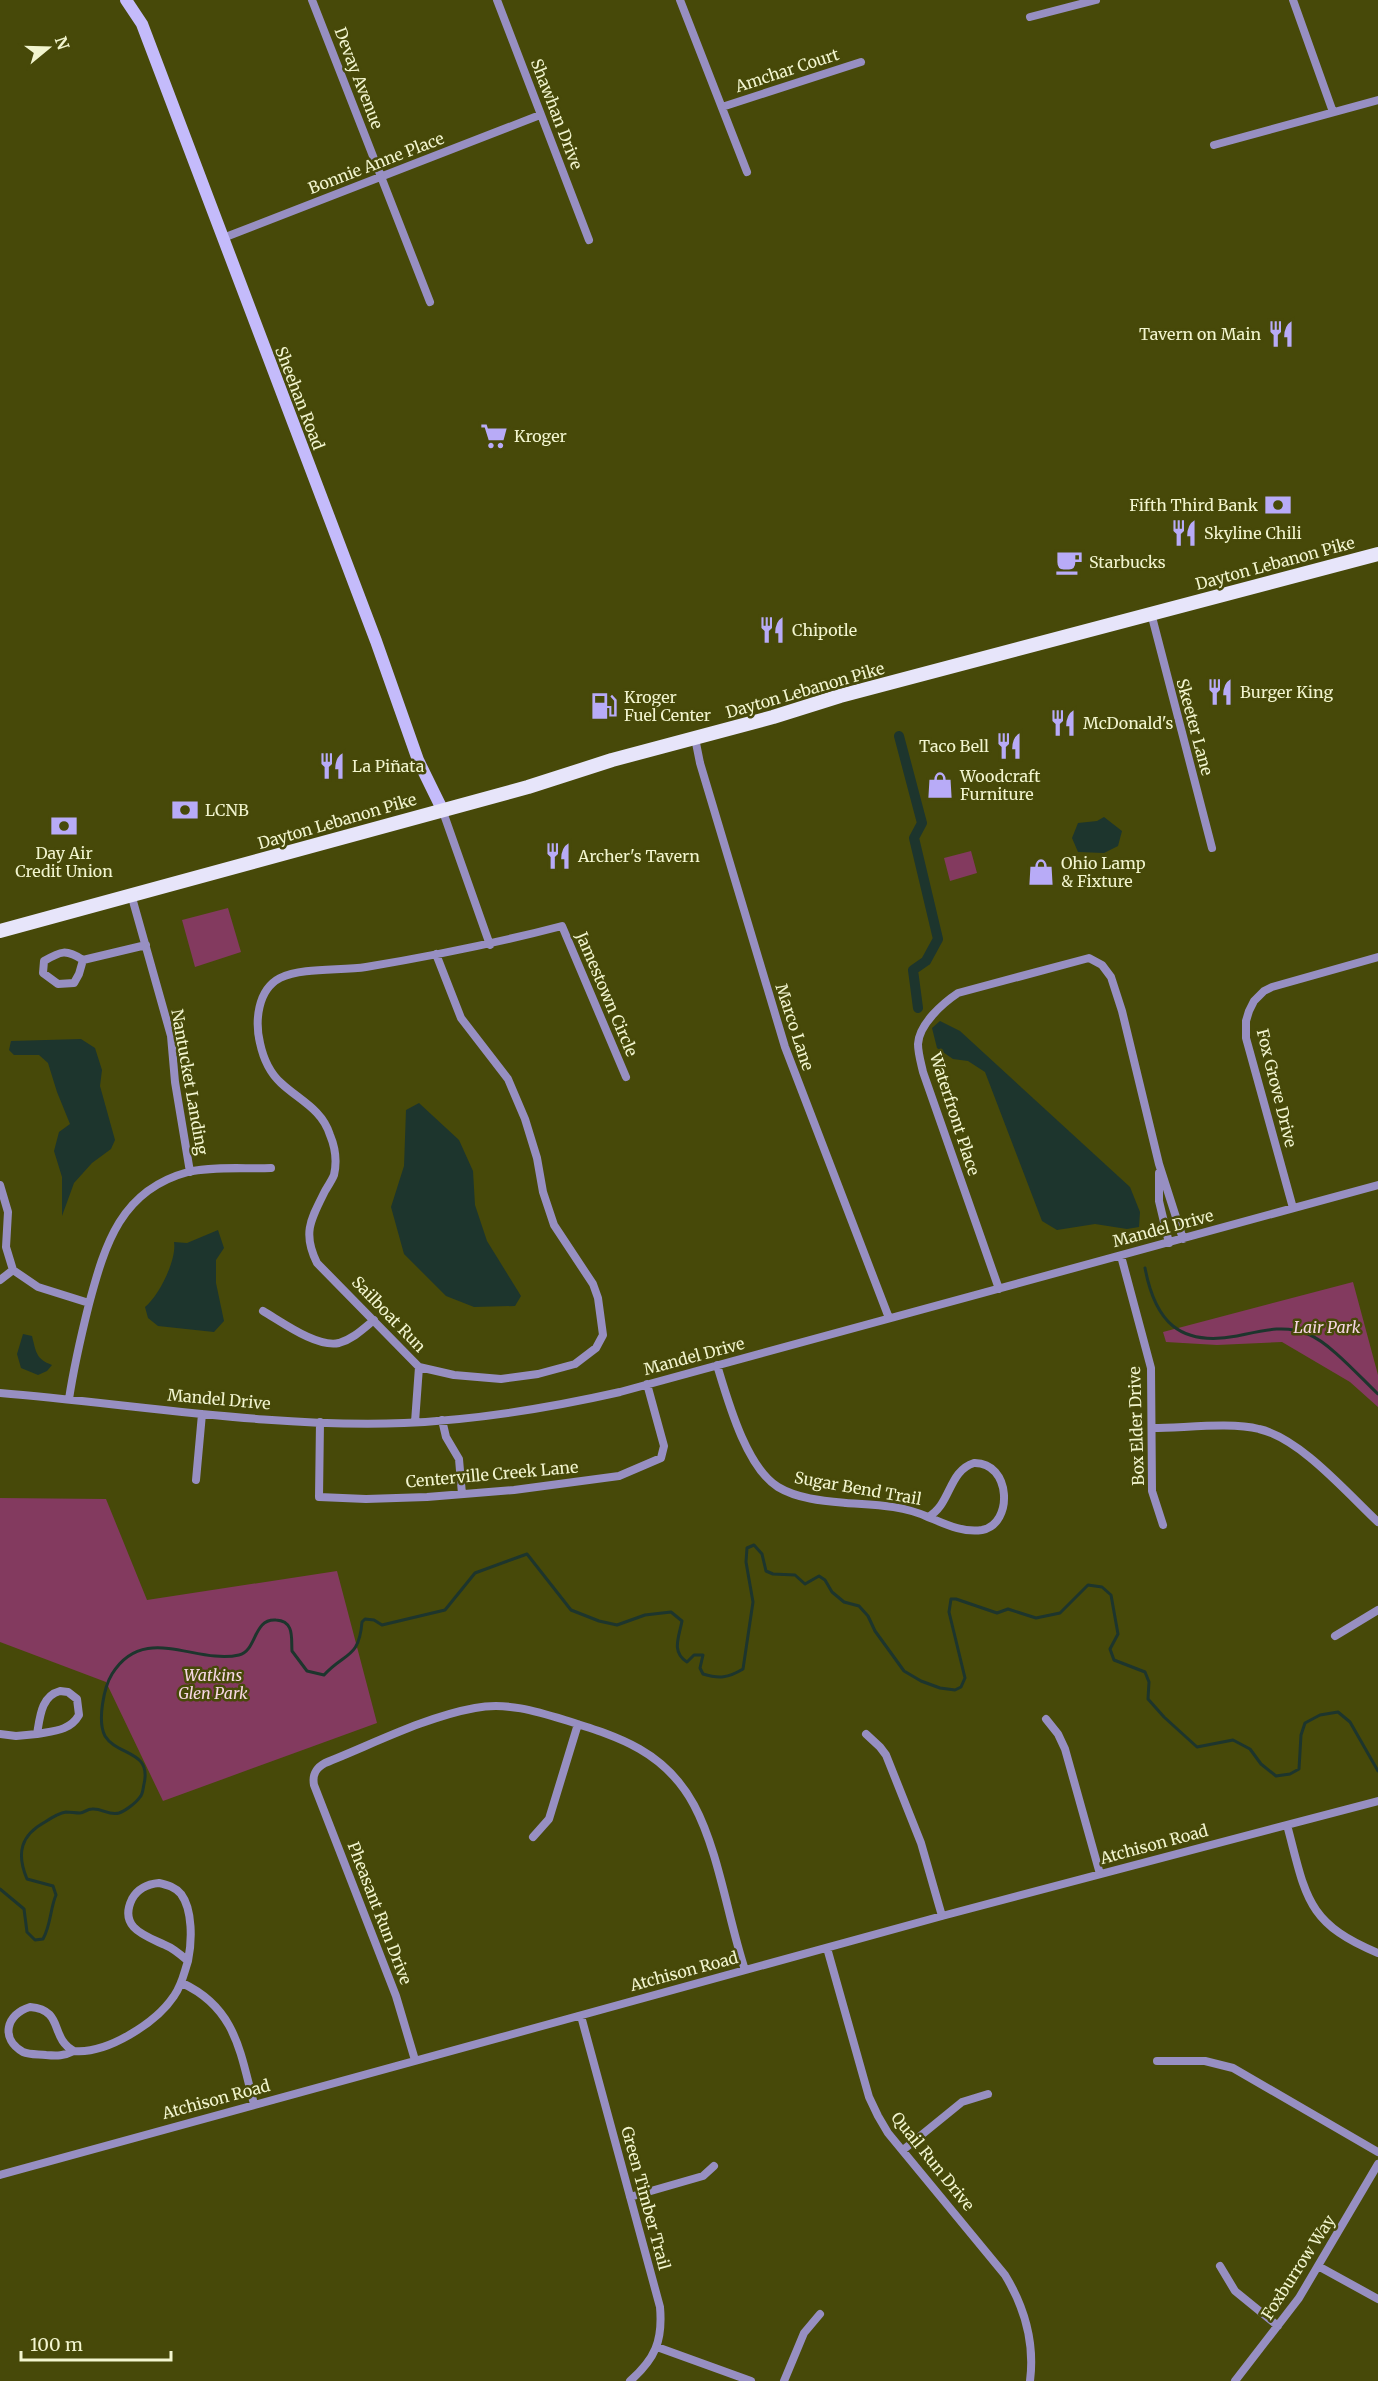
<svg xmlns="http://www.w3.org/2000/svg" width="1378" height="2381" font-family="Merriweather,serif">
<rect width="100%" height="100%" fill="#474909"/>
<path fill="#833a5f" d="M971,851L977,873L950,881L944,858Z
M228,908L241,952L195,967L182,920Z
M1353,1282L1378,1375V1407L1350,1382L1282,1342L1217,1345L1166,1342L1163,1332Z
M0,1498L106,1499L147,1600L337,1571L377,1723L163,1801L106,1682L0,1642Z"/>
<path fill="#1d352d" d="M1104,817L1122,831L1118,846L1104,853L1078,852L1072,838L1078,823L1097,821Z
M940,1021L960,1031L1130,1187L1140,1212L1139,1227L1127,1229L1095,1224L1057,1230L1042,1221L985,1072L968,1061L953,1059L937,1048L932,1028Z
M81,1039L95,1048L102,1070L100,1086L115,1140L111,1149L92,1163L74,1183L62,1216V1177L54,1151L59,1132L70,1124L57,1092L48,1063L39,1055H14L9,1050L11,1041Z
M419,1103L459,1140L473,1171L475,1205L487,1241L521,1296L515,1306L474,1307L446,1296L404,1254L391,1207L404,1166L406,1110Z
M218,1230L224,1248L216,1260V1283L224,1321L214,1332L158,1326L148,1318L145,1307C159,1296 177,1259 174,1242L187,1243Z
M23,1334L32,1336C36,1352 36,1359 52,1365L47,1371L38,1375L21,1368L17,1354Z"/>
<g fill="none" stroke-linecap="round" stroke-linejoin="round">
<path stroke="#1d352d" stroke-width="3" d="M1145,1268C1155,1321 1179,1347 1237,1336C1261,1331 1284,1324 1308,1334C1330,1343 1360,1377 1378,1394
M0,1889L24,1909L27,1932L35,1940L43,1939C51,1925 50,1909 56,1895L53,1886L27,1879C16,1853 21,1835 45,1822C51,1818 59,1813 66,1812C71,1812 75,1813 80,1813C84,1813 87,1809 92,1809C102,1808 109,1816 119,1813C125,1811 136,1803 140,1797C143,1794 143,1788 144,1784C152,1750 117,1756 105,1736C97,1721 104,1687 112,1674C144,1622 196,1665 239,1655C257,1651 253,1618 276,1620C295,1621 291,1639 292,1651L307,1671L324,1675C345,1652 359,1659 362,1622L365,1619L374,1620L382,1625L445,1610L475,1573L527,1554L571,1610L599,1621L617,1625L645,1615L671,1612L682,1621C679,1637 671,1652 687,1662L694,1655H703L700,1668L703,1674C719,1679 728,1678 743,1669L753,1602L746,1562L747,1548L754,1545L762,1554L766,1571L773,1574L795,1575L805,1584L819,1576L825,1580L832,1592L844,1602L859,1606L868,1616L875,1631L904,1671L921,1681L940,1688L955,1690L961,1687L965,1678L949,1612L951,1599H956L997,1613L1008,1609L1036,1618L1060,1613L1088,1585L1102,1587L1111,1595L1118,1634L1110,1649L1114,1660L1145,1672L1149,1682L1148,1699L1164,1717L1197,1747L1233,1740L1250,1749L1261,1764L1276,1776L1290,1774L1299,1769L1301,1735L1305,1723L1320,1715L1338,1712L1350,1722L1378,1771"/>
<path stroke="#1d352d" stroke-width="10" d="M899,736L922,823L914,838L938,939L926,961L913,970L918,1008"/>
<path stroke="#978fc2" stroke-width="8" d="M312,0L430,302
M497,0L589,240
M680,0L747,172
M1293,0L1333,112
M1030,17L1096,0
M722,107L861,62
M1214,145L1378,100
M223,238L540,115
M1151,613L1212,848
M695,738L700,763L785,1047L889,1318
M442,809L490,945
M131,894L171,1036L175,1082L190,1172
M436,954L461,1018L508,1079L525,1119L537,1158L543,1192L554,1225L593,1284L598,1298L603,1335L596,1348L575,1364L538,1374L501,1379L454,1375L419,1367L317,1263C302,1233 311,1219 325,1191C328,1186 332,1180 334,1175C337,1162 335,1147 330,1135C322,1109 299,1100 281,1083C270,1073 263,1057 260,1043C255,1022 257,990 280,978C303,967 341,971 366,967C432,956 497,943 562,926L626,1077
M83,960L79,974L74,983L58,984L43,973L44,961C61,951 66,949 83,960L146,945
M1159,1173V1201L1169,1243
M0,1185L8,1212L6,1247L13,1270L38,1287L89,1303
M1293,1208L1246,1038V1021L1249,1011L1254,1001L1264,991L1272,987L1378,957
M1121,1256L1151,1368L1152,1491L1163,1525
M0,1280L13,1270
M999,1289L923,1072C921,1063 918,1053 918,1044C919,1024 943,1003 958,993L1089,958L1102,965L1111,977L1122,1011L1159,1164L1183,1239
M263,1311C282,1322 317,1348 339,1343C353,1339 363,1329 374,1320
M717,1365C728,1401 746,1467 778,1487C798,1499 824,1501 846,1503C873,1505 902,1505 928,1517
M0,1393C133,1404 271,1428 404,1423C476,1420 549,1408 620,1392L1378,1185
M69,1399C74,1366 81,1336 89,1304C105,1244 121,1190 188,1172C214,1166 245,1169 271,1168
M442,1420L446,1437L459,1459L462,1494
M320,1422L319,1497L366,1499L427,1497L514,1490L619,1476L661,1458L664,1446L647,1384
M415,1422L419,1367
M1153,1428C1183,1428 1232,1422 1259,1429C1300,1438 1347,1493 1378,1522
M974,1463C1011,1462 1014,1524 982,1530C963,1533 945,1524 928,1517C951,1505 948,1471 974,1463Z
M196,1480L202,1414
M1335,1636L1378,1610
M60,1691L68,1692L77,1699L79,1715C70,1731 53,1731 37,1734C40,1717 41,1696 60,1691Z
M1046,1719L1058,1734L1065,1749L1100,1874
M0,1734L16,1736L37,1734
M866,1734L880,1747L886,1755L921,1843L942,1916
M1287,1825C1306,1895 1305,1923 1378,1953
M533,1837L549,1819L578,1724
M159,1883C168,1885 175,1887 181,1894C193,1910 192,1942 188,1961C180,1954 173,1948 165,1945C146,1936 118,1928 132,1899C138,1888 148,1884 159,1883Z
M827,1948L869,2097L878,2116L888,2133L1005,2275C1025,2308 1035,2342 1030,2381
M182,1983C236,2008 240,2052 254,2104
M30,2007C65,2010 49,2038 74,2051C64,2056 57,2056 46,2055C39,2054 30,2055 23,2052C0,2039 6,2014 30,2007Z
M581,2016L660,2307C663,2341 655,2359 630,2381
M74,2051C107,2054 156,2023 174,1996C182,1985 184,1973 188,1961
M415,2060L396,1996L314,1785C312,1774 316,1768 325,1763C373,1744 425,1717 475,1708C506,1702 536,1711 565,1720C619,1737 665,1751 694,1805C719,1852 728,1919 745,1970
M1157,2061H1205L1233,2068L1378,2152
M903,2150L962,2102L988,2094
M0,2175L942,1916L1378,1801
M630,2197L703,2176L714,2166
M1220,2266L1235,2291L1278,2326
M1318,2266L1378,2299
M657,2347L751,2381
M784,2381L804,2333L820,2314
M1235,2381L1299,2298L1378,2164"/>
<path stroke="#c4bbfb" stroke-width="12" d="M126,0L142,24L376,641L418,760L442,809"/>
<path stroke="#e7e5fa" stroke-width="14" d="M0,931L528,787L612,760L773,717L840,696L1378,554"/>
</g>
<defs>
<symbol id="restaurant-bare" viewBox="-9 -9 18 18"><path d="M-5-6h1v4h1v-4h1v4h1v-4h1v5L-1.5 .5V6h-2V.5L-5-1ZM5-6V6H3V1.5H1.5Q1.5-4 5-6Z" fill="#b8abf7" stroke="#474909" stroke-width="2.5" paint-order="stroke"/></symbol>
<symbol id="supermarket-bare" viewBox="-9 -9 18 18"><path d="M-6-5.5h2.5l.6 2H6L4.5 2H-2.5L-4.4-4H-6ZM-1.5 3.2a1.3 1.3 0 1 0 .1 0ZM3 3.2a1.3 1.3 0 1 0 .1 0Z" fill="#b8abf7" stroke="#474909" stroke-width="2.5" paint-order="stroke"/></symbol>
<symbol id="bank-bare" viewBox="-9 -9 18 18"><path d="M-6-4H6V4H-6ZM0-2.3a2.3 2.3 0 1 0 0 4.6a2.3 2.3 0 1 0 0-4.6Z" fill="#b8abf7" stroke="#474909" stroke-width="2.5" paint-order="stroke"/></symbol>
<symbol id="cafe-bare" viewBox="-9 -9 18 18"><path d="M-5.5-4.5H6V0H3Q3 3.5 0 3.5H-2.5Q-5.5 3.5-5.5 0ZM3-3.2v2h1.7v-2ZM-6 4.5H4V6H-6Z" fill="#b8abf7" stroke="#474909" stroke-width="2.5" paint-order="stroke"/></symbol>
<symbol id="fuel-bare" viewBox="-9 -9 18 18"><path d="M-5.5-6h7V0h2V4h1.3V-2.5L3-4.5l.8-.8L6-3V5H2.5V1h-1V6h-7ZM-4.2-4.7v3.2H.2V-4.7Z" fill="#b8abf7" stroke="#474909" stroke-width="2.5" paint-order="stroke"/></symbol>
<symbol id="shop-bare" viewBox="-9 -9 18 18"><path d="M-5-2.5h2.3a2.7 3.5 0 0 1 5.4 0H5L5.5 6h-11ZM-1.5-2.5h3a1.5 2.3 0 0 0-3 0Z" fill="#b8abf7" stroke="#474909" stroke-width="2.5" paint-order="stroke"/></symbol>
</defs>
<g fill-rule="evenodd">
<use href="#restaurant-bare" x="1262" y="315" width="38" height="38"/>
<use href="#supermarket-bare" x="475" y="417" width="38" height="38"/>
<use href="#bank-bare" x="1259" y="486" width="38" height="38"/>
<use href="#restaurant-bare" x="1165" y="514" width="38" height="38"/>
<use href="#cafe-bare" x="1050" y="543" width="38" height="38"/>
<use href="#restaurant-bare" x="753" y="611" width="38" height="38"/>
<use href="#restaurant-bare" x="1201" y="673" width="38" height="38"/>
<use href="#fuel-bare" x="585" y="687" width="38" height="38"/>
<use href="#restaurant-bare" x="1044" y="704" width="38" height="38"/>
<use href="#restaurant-bare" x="990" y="727" width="38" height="38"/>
<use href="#restaurant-bare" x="313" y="747" width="38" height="38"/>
<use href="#shop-bare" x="921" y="766" width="38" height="38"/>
<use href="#bank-bare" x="166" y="791" width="38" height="38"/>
<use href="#bank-bare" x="45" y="807" width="38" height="38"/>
<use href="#restaurant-bare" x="539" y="837" width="38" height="38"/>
<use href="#shop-bare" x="1022" y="853" width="38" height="38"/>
</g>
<g text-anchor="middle" stroke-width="5" stroke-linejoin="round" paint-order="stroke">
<g font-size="16" fill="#f2f5cf" stroke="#474909">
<text transform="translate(787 70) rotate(-18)" y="6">Amchar Court</text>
<text transform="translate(359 78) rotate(69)" y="6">Devay Avenue</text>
<text transform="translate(557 114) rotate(69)" y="6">Shawhan Drive</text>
<text transform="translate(376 163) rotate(-21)" y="6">Bonnie Anne Place</text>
<text transform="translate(300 398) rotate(69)" y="6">Sheehan Road</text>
<text transform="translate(1275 563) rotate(-15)" y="6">Dayton Lebanon Pike</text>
<text transform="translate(805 690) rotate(-16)" y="6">Dayton Lebanon Pike</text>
<text transform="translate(1195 727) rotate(75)" y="6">Skeeter Lane</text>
<text transform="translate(337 821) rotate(-16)" y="6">Dayton Lebanon Pike</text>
<text transform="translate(607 994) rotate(67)" y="6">Jamestown Circle</text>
<text transform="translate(795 1027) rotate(72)" y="6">Marco Lane</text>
<text transform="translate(190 1082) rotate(80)" y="6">Nantucket Landing</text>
<text transform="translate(1277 1088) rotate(76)" y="6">Fox Grove Drive</text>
<text transform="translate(955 1114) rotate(72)" y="6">Waterfront Place</text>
<text transform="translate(1163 1228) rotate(-15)" y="6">Mandel Drive</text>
<text transform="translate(389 1314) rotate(46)" y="6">Sailboat Run</text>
<text transform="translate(694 1356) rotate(-15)" y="6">Mandel Drive</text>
<text transform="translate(219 1399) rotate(5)" y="6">Mandel Drive</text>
<text transform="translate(1136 1426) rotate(-92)" y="6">Box Elder Drive</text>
<text transform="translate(492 1474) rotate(-5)" y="6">Centerville Creek Lane</text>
<text transform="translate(858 1488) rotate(10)" y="6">Sugar Bend Trail</text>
<text transform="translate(1154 1844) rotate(-15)" y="6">Atchison Road</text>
<text transform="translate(380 1913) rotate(69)" y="6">Pheasant Run Drive</text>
<text transform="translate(684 1971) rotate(-15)" y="6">Atchison Road</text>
<text transform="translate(216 2099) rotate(-15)" y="6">Atchison Road</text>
<text transform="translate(933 2161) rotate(51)" y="6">Quail Run Drive</text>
<text transform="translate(646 2198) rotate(75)" y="6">Green Timber Trail</text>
<text transform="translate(1298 2267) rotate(-57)" y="6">Foxburrow Way</text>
</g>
<g font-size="16" fill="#f2f5cf" stroke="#474909" text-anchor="start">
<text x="1261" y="340" text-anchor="end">Tavern on Main</text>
<text x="514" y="442">Kroger</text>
<text x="1258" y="511" text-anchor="end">Fifth Third Bank</text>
<text x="1204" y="539">Skyline Chili</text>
<text x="1089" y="568">Starbucks</text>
<text x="792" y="636">Chipotle</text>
<text x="1240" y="698">Burger King</text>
<text x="624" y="703">Kroger<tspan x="624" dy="18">Fuel Center</tspan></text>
<text x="1083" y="729">McDonald's</text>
<text x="989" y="752" text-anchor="end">Taco Bell</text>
<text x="352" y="772">La Piñata</text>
<text x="960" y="782">Woodcraft<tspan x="960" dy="18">Furniture</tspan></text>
<text x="205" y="816">LCNB</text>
<text x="64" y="859" text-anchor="middle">Day Air<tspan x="64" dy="18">Credit Union</tspan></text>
<text x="578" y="862">Archer's Tavern</text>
<text x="1061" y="869">Ohio Lamp<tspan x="1061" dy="18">&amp; Fixture</tspan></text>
</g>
<g font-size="16" font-style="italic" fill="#f7d7e4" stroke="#474909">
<text x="1327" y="1333">Lair Park</text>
<text x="213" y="1681">Watkins<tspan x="213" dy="18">Glen Park</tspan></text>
</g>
</g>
<g transform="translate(48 48) rotate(71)" stroke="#474909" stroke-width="4.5" paint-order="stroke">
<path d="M0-4.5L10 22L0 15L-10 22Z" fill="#f2f5cf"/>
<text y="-9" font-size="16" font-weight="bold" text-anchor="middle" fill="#f2f5cf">N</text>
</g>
<path d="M21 2351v9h150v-9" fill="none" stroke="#f2f5cf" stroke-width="3"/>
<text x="30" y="2351" font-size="18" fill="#f2f5cf" stroke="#474909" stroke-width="4.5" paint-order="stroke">100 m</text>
</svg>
